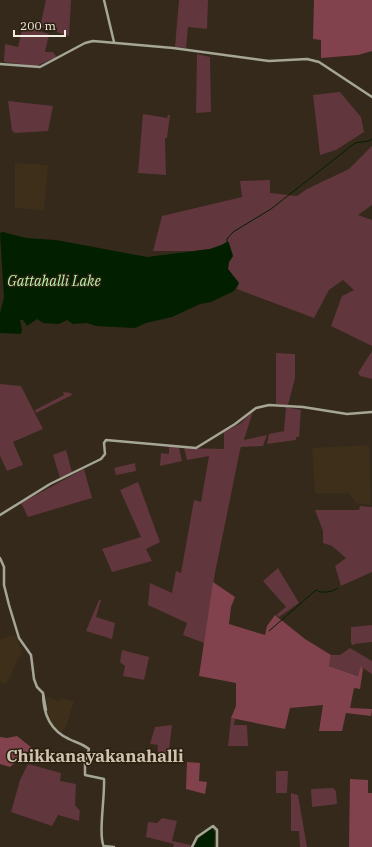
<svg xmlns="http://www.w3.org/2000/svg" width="372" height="847" font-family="'IBM Plex Serif',serif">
<rect width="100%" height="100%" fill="#34291a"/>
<path fill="#3e2f1a" d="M15,163L48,165L44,210L15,208Z
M369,445L371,505L357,503L348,493H315L312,448Z
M15,635L22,651L7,683L2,684L0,678V639Z
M47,697L60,701V698L74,701L66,727L61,732L48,720Z"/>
<path fill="#61363d" d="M46,0H71L69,36L40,27Z
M179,0H208L207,29L188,27L186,48L175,47Z
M23,26L49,34L45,52H53L57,57L36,66L4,62L5,44L18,47Z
M197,54L210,57L211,112L196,113Z
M340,92L361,117L364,132L336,150L320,155L313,95Z
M8,101L53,106L48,131L15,133L12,131Z
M143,114L167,118L168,115H170L167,138H165L166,175L138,173Z
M372,146V205L358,215L372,220V346L331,326L342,296L354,290L343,280L329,290L314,318L237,289L239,283L228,269L229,262L233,256L229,242L210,249L194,251H153L162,216L242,197L240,181L270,180V193L297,196L307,189L349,169Z
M372,351V379L360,376L358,373Z
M276,353L295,354V378L288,405L276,404Z
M0,384L21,386L43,429L13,442L23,465L7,471L0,456Z
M63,392L71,393L72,395L36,413L35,410L64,395Z
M286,407L301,410L299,437H296V440L267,444L269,434L284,431Z
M253,411L244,440L267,435L263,446L241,447L240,450L215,573L204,643L183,635L187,623L148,605L150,583L172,593L176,571L181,573L194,500L201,502L209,456L187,460L184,448L224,449V432L241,423Z
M169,447H179L182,461L160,466L161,453L169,454Z
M66,450L72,472L60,478L53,455Z
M135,463L136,471L116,475L114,468Z
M84,469L92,498L28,517L21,503Z
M138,482L160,542L146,549L152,561L112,572L102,549L141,537L120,490Z
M360,506L372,507V572L341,586L335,566L346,558L332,546L323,543V531L315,510H359Z
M278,568L299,603L279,617L276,615L286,607L263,581Z
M99,600H101L96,617L115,623L112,639L86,631Z
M372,625V642L354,644V646L351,643V627Z
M350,648L372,661V674L361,667L359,676L329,666L331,655H340Z
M122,650L149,657L144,680L123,676L125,666L120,662Z
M231,718L235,719L234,725H247L248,746H228Z
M172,725L168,759L157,758L158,745L150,744L155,727Z
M28,764L61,773L60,781L76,784L75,805L80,811L79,821L58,815L52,826L11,812L20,780Z
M276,771H288L287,793H276Z
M333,788L336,791L337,804L312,807L311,789Z
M291,793L298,795L307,847H300L299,831H291Z
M162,818L177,821L172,841L191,845L190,847H173L174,844L146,837L148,822L157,823Z"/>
<path fill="#82424d" d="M314,0H372V51L358,55L321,58V40L313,39Z
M213,582L235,597L231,607L229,624L265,635L267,626L275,615L305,639L331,655L329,666L358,676L361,666L363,669L360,689L354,688L350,708L372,709L371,716L346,713L342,731H319L323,705L290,708L285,729L231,718L236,706V683L199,676Z
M17,736L32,748L10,767L0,764V737L7,738Z
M187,762L200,763L199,781L207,782L205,794L186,789Z
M350,779L368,780V793H372V847H349Z"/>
<path fill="#022000" d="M3,232L26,238L56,240L147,257L210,249L222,245L228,241L233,256L229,262L228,269L239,283L234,291L211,302L200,304L172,317L146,323L135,328L96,326L87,323L73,324L67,320L59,324L43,323L37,319L27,326L23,320H20L22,330L21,334L0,333V313L4,297L0,233Z
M212,828L215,833L214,847H194L199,838Z"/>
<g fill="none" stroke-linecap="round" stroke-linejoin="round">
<path stroke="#022000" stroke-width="1" d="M227,241V239L233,232L271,209L355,143L369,141L372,139
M269,631L316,590C322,594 332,592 338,588"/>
<path stroke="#a6a697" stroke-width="2.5" d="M104,0L114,42
M0,64L40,67L85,43L93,41L173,48L269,61L307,59L319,62L372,97
M0,515L50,484L101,459L105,454L104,443L106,440L196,448L235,424L256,408L269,405L303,407L347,414L372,412
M0,558L4,567V585L9,605L19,638L31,655L34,679L37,687L43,693L46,710
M43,693C43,713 49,730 69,739C75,742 83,744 89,749L85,762V775L104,779C105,797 98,835 104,847
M104,846L114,847
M192,847L197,837L213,826L217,830V847"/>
</g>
<g text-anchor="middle" stroke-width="3" stroke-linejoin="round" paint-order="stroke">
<g font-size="14" font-style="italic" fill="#b8f7ad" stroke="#2a2010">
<text x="54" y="286">Gattahalli Lake</text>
</g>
<g font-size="17" font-weight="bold" fill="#d0c2af" stroke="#2a2010">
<text x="95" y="762">Chikkanayakanahalli</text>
</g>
</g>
<path d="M14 30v6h51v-6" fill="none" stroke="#f2ebe1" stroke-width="2"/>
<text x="20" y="30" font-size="12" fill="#f2ebe1" stroke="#2a2010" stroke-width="3" paint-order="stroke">200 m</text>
</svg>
